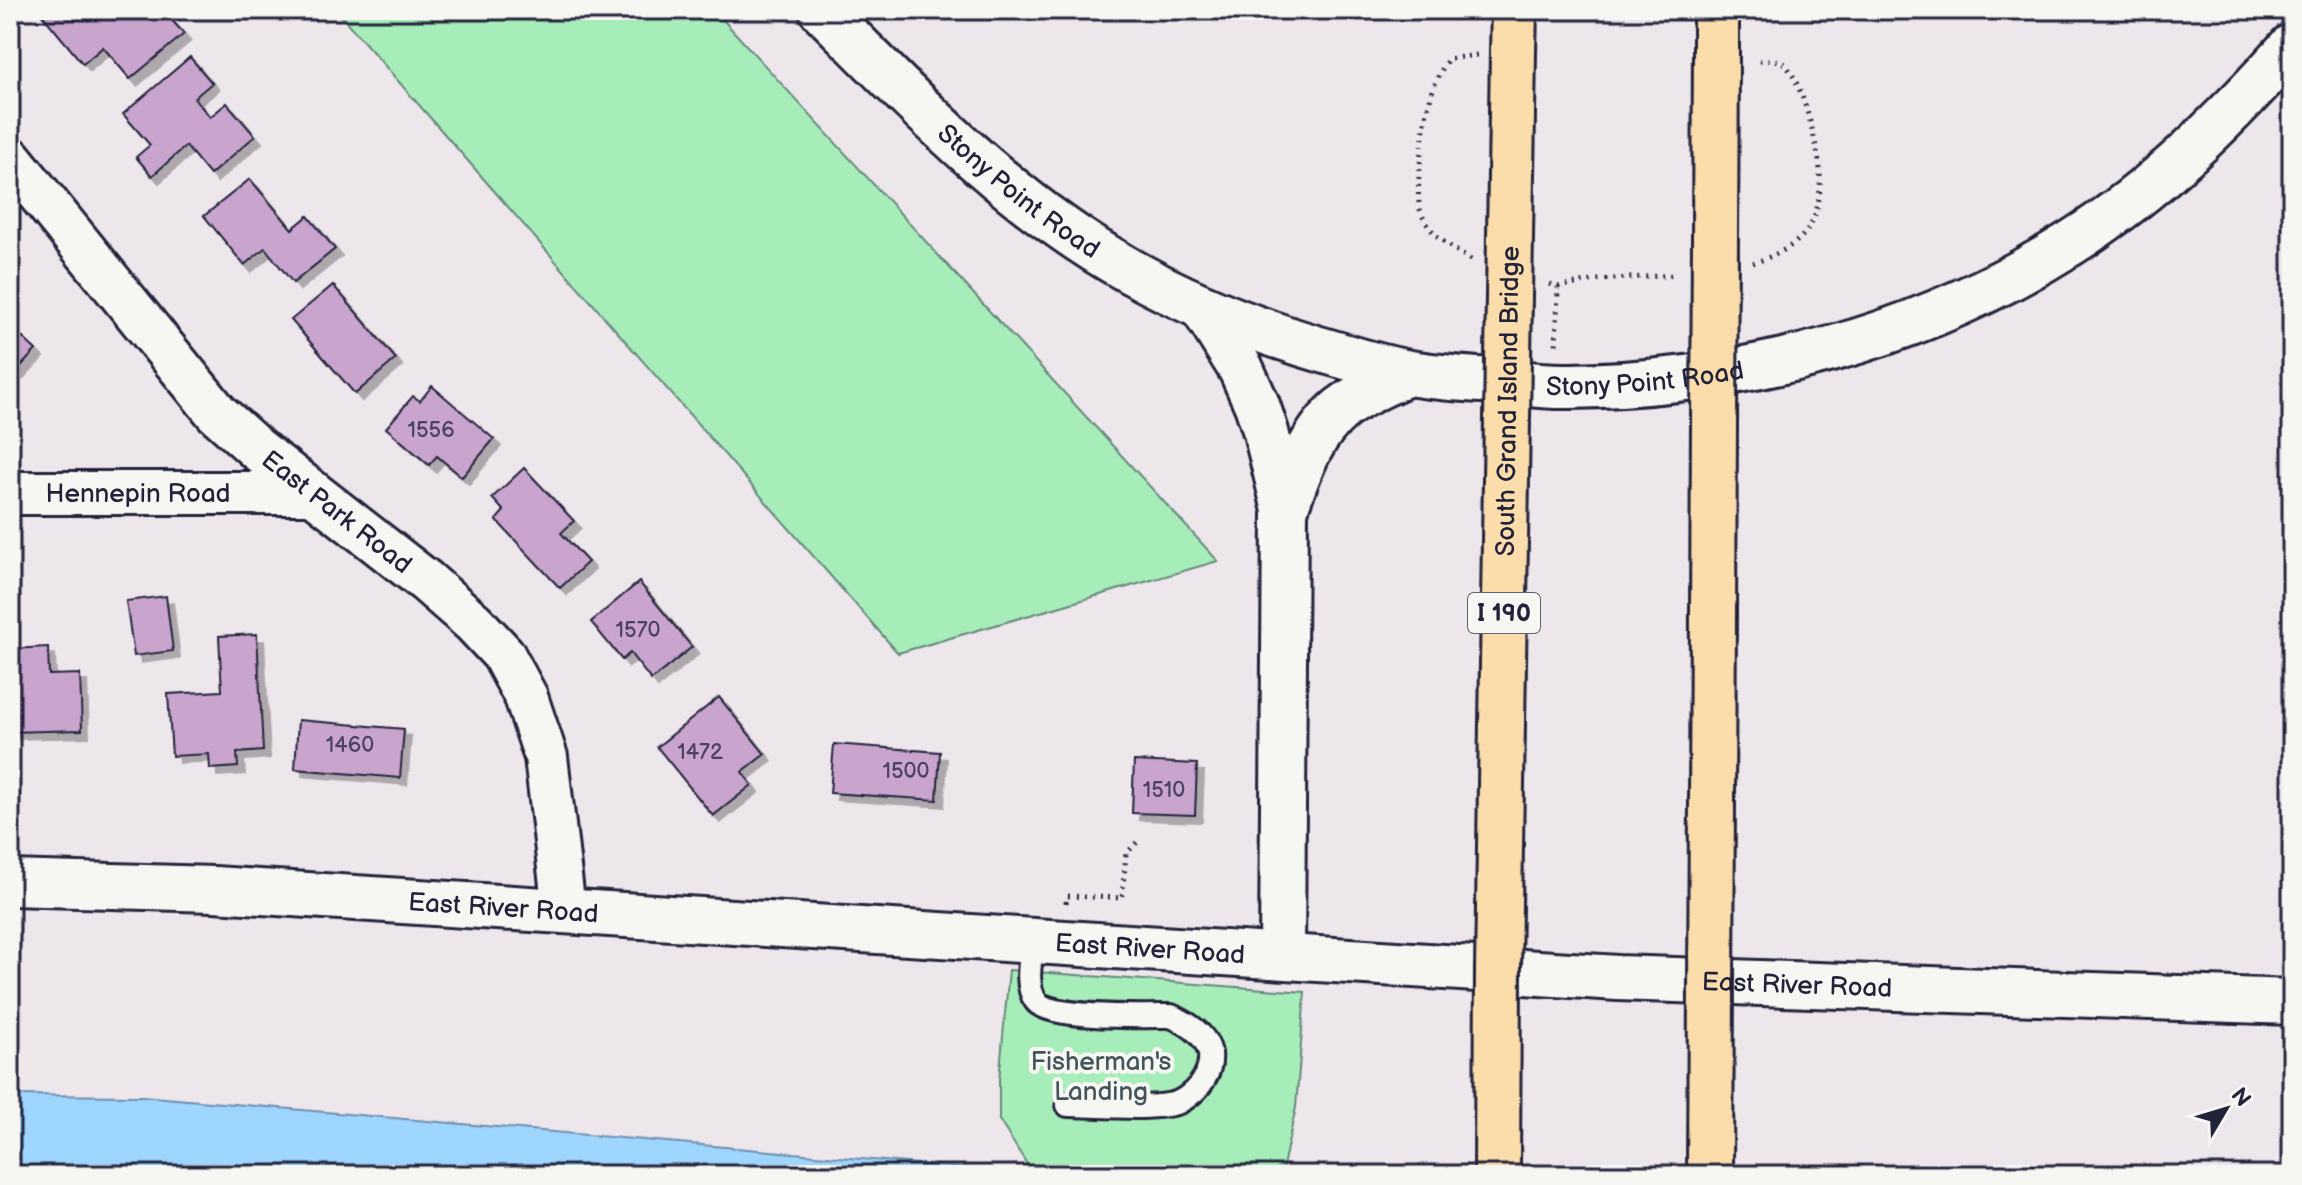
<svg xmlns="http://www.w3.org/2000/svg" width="2302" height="1185" font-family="'Balsamiq Sans',sans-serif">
<defs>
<filter id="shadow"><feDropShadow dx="7" dy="7" stdDeviation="0" flood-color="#0004"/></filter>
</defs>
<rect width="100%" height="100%" fill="#ede6eb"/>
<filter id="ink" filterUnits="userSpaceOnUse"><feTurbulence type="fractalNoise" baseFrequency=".0125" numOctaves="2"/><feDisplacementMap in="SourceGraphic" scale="16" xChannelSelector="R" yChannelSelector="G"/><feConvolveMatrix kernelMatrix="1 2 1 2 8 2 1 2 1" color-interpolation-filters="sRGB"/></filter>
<g filter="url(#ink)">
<path fill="#a7edba" stroke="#64887a" stroke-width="2" d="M336,10H714L1218,561L898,653Z
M1009,970L1305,992L1296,1107L1281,1175H1034L999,1120V1081Z"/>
<path fill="#9fd6fe" stroke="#6d8eb0" stroke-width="2" d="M10,1095L142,1096L1043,1175H10Z"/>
<path fill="#c9a5ce" stroke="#22223b" stroke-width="2" filter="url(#shadow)" d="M163,10L184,34L130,79L103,47L83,64L39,11Z
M190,57L212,83L194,98L210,117L227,103L255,136L210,175L186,146L152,176L136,157L150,145L123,114Z
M250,179L292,229L308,216L335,249L293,283L265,248L244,265L204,216Z
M333,285L396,359L355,394L291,320Z
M10,326L36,350L10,378Z
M432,386L494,439L462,477L437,456L429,465L386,428L413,396L420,401Z
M524,468L574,521L561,533L588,562L560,588L496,520L504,511L492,498Z
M639,582L692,647L651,680L630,653L622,660L591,622Z
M166,596L173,651L134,656L126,601Z
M257,634L263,751L237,753L238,767L210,769L209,754L172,756L168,694L222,691L219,636Z
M48,647L49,675L80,674L82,730L10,732V649Z
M719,697L765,754L742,772L752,785L713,816L657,747Z
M298,720L404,729L400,778L295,769Z
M834,744L940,752L937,800L830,793Z
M1134,761L1197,764L1195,815L1132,813Z"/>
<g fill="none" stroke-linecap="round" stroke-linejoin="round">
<defs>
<path id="service" d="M1033,940C1031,958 1024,985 1036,1001C1049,1019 1147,1016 1171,1016C1188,1023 1206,1035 1210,1053C1211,1062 1209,1070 1205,1077C1200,1087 1189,1097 1179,1102C1156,1111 1094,1105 1068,1105"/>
<g id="minor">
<path id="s1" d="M10,158L217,413L257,449L426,581L474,623L503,654L526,697L546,757L564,910"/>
<path id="s2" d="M10,493H313"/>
</g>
<g id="secondary">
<path id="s3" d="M822,10C918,106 1011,205 1132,272C1197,308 1265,334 1336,354C1360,361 1385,369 1410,373C1438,378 1467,379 1495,381C1520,383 1546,387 1571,386C1748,383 1921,338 2071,243C2155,190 2226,120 2292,46"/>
<path d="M1203,308L1241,369L1257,405L1266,432L1285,510L1282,956"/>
<path d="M1285,510C1298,473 1311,433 1342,408C1362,393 1386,383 1408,373"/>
<path id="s4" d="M10,883L214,889L1618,978L2292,1002"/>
</g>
<path id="motorway" d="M1716,10V53
M1513,52L1514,10"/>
</defs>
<use href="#service" stroke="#22223b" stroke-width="28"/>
<use href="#minor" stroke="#22223b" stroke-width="48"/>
<use href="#secondary" stroke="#22223b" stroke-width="50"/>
<use href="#motorway" stroke="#22223b" stroke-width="50"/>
<path stroke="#22223b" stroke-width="5" stroke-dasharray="2 6" stroke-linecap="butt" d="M1471,260C1451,247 1427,234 1420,209C1417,195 1419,179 1420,166C1423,129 1427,91 1448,59L1477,55
M1753,263C1774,256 1798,246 1810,226C1819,211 1821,189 1820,171C1819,151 1800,69 1780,61C1774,59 1762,61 1755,61
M1550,284L1558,287L1556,348
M1558,287L1598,280L1676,275
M1066,903L1067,896L1122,898L1126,854L1140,839"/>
<use href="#service" stroke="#f6f6f2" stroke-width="22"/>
<use href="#minor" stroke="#f6f6f2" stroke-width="42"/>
<use href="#secondary" stroke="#f6f6f2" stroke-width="44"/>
<use href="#motorway" stroke="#faddab" stroke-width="44"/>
<defs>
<g id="motorway-bridge">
<path id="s5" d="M1497,1175L1498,968L1513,52"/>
<path d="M1710,1175L1716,53"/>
</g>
</defs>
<use href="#motorway-bridge" stroke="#22223b" stroke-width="50" stroke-linecap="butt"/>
<use href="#motorway-bridge" stroke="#faddab" stroke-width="44"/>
</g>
</g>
<g text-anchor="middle" stroke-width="8" stroke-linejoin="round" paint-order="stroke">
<g font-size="22" fill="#4c4360">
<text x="431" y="437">1556</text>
<text x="638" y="637">1570</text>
<text x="350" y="752">1460</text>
<text x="700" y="759">1472</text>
<text x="906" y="778">1500</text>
<text x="1164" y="797">1510</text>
</g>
<rect fill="#f6f6f2" stroke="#626272" stroke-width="2" x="1468" y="593" width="72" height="40" rx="6"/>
<g font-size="24" font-weight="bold" fill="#22223b">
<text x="1504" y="621">I 190</text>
</g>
<g font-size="26" fill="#22223b" stroke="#f6f6f2">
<text dy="9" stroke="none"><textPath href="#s3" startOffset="268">Stony Point Road</textPath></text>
<text dy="9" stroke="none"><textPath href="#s3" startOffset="940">Stony Point Road</textPath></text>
<text dy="9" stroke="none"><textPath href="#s5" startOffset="774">South Grand Island Bridge</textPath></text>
<text dy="9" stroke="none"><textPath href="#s2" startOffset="128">Hennepin Road</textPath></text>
<text dy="9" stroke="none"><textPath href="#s1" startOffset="484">East Park Road</textPath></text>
<text dy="9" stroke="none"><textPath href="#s4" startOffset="494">East River Road</textPath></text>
<text dy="9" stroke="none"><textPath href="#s4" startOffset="1142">East River Road</textPath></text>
<text dy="9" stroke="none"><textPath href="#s4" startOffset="1790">East River Road</textPath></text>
</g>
<g font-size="26" fill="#43555b" stroke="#f6f6f2">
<text x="1101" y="1070">Fisherman's<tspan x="1101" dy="30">Landing</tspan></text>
</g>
</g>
<rect width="2302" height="1185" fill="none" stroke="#f6f6f2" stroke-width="40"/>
<rect x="20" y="20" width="2262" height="1145" fill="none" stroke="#22223b" stroke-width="3" filter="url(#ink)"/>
<g transform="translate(2226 1109) rotate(52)" stroke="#f6f6f2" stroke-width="6" paint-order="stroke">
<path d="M0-6L14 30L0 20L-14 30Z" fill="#22223b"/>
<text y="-12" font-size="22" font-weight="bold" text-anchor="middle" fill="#22223b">N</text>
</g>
</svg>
